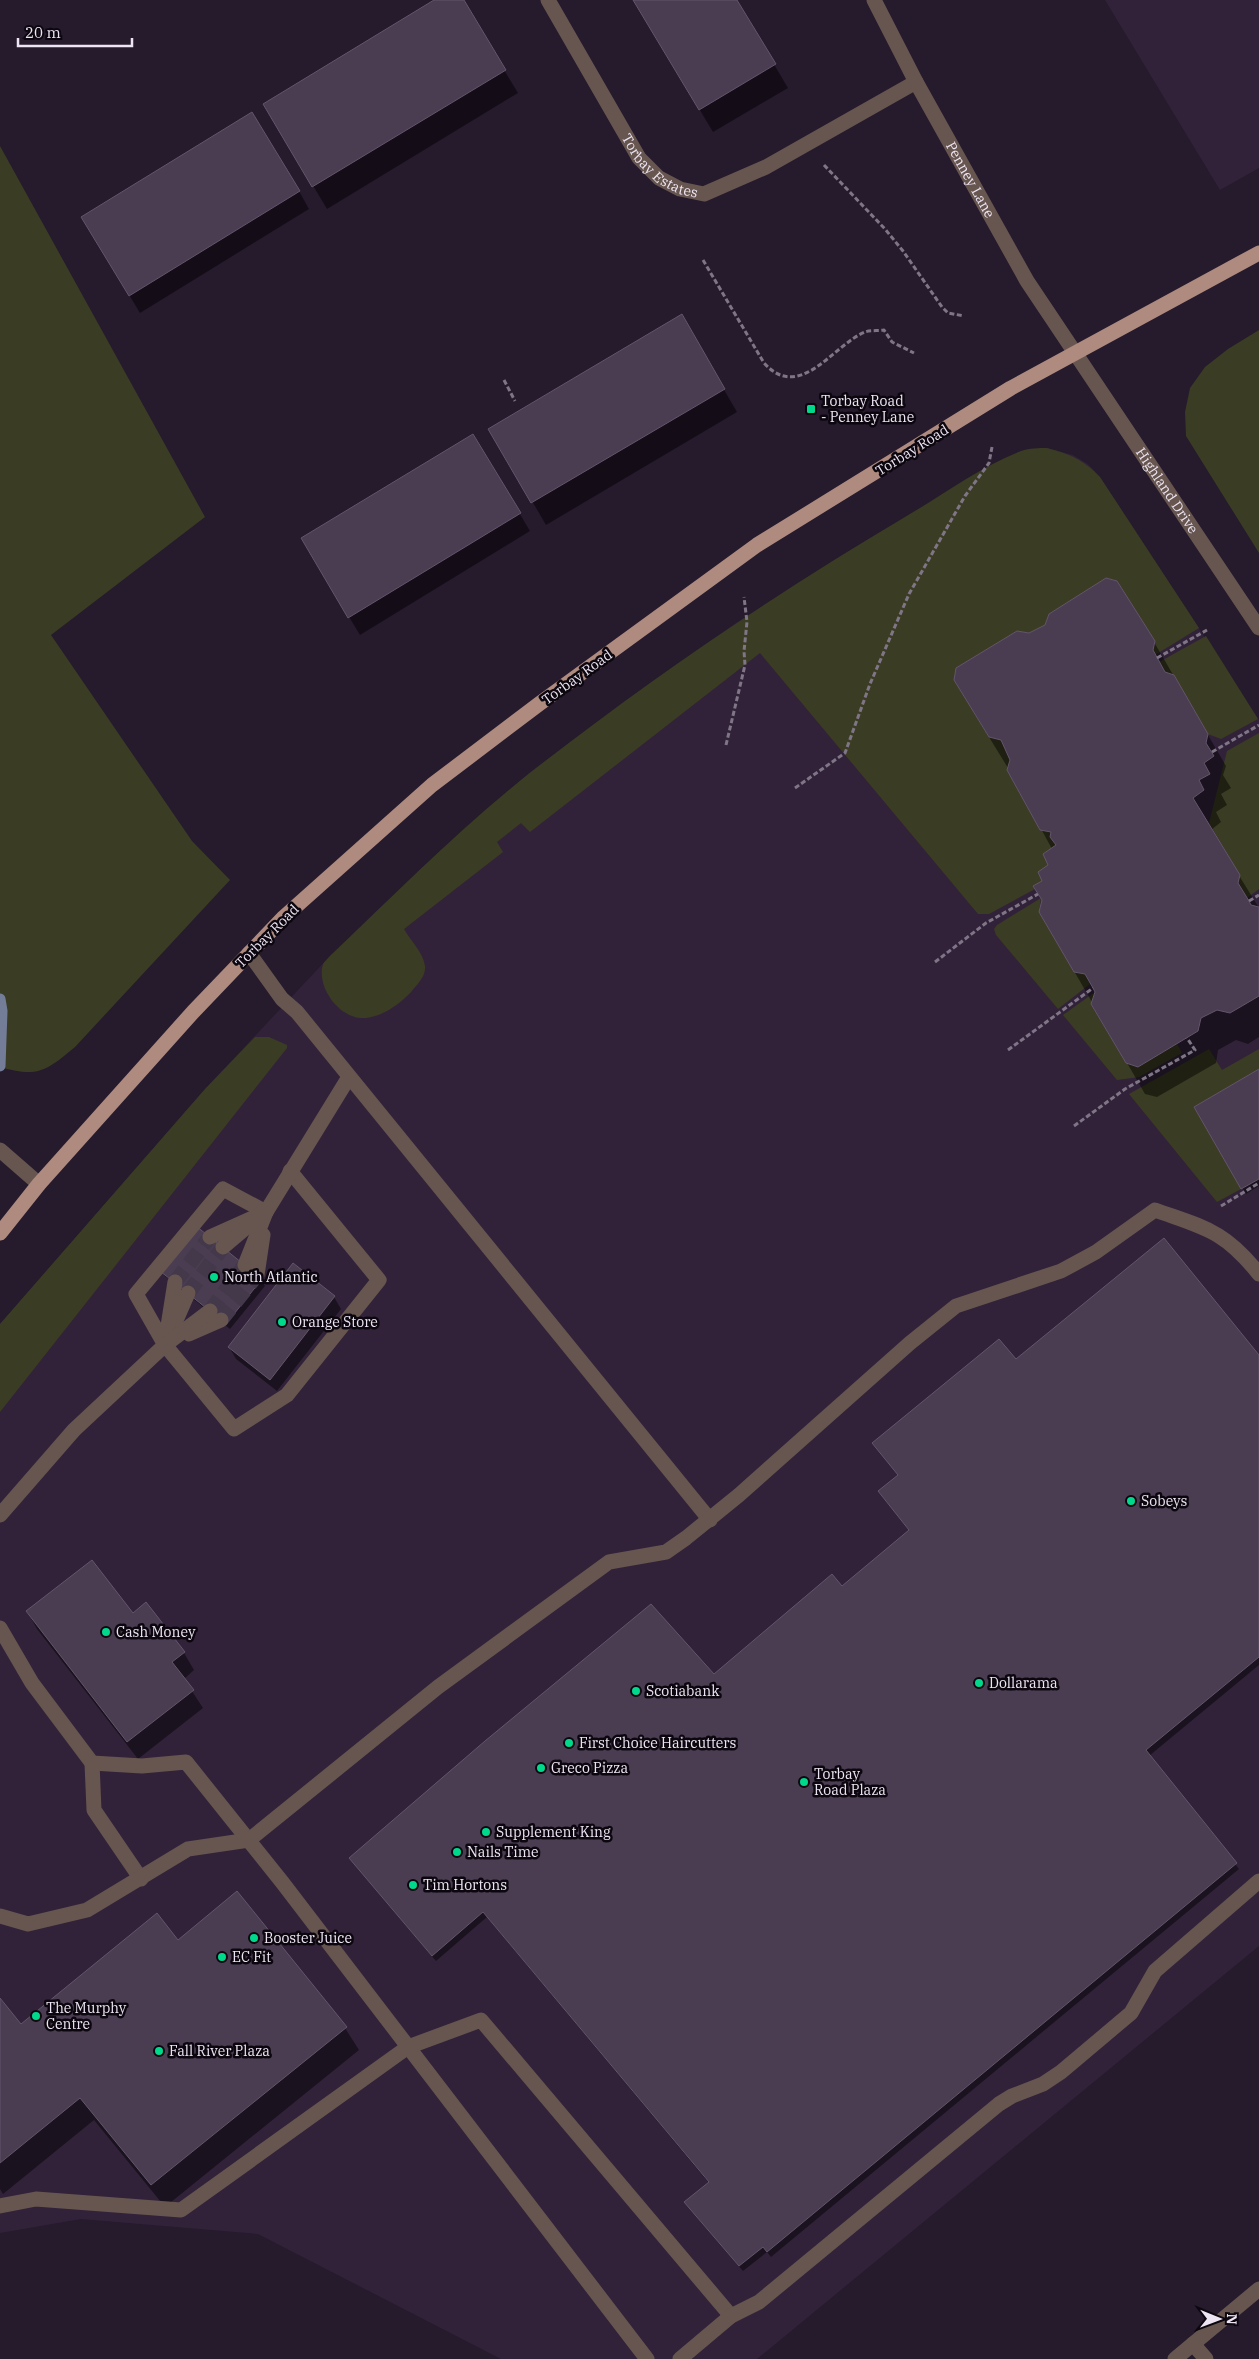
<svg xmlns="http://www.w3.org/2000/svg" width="1259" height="2359" font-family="'IBM Plex Serif',serif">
<rect width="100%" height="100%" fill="#261a2d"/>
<path fill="#31223a" d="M1105,0H1259V168L1220,190Z
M1047,448L1073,455L1088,464L1100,477L1259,720V1946L757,2359H501L258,2234L81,2219L0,2233V1324L205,1089L331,955L441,850L529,773L653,681L736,623L847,552L987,469L1020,452Z"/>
<path fill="#3a3d23" d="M0,146L205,517L51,635L192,841L230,880L75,1047C46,1071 38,1078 0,1067Z
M1259,330V553L1186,436L1185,412L1190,388L1205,367L1228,349Z
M1047,448C1070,454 1084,460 1100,477L1199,628L1155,655L1153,650L1155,641L1117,581L1106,578L1049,614L1045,625L1029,633L1017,631L956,668L954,680L989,737L1001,740L1010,760L1007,770L1040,830L1051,832L1050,837L1056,845L1043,854L1048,865L1042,881L1034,886L1035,889L989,914H978L760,653L530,832L521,823L497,842L503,852L404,929C410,940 423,952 425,966C426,977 417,984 411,992C399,1005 379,1019 361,1018C338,1017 316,986 323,964C325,961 329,957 331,955C396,893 460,828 531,772C650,679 775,594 905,517C941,496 983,465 1021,451C1030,448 1038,448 1047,448Z
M1206,636L1258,719L1221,739L1208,734L1174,675L1165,672L1159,662Z
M1259,733V889L1247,898L1238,883L1240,875L1209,823L1227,751Z
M1041,898L1039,912L1074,972L1085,974L1090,984L1058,1009L996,935L994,929L997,925Z
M1095,992L1091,1005L1126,1063L1138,1067L1177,1044L1182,1053L1139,1077L1117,1080L1063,1015Z
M255,1037H269L287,1045V1048L0,1412V1324L205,1089Z
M1209,1049L1222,1070L1259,1049V1069L1194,1107L1241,1189L1217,1202L1129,1094Z"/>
<path fill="#0007" d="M437,0H462L518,93L327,209L278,127Z
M634,0H736L788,88L713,132Z
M299,191L309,209L140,313L93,235Z
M681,316L737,412L546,525L490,429Z
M473,435L530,531L360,635L312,556Z
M1154,642L1226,766L1223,775L1231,788L1221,794L1227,805L1216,812L1221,822L1211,830L1259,908V1037L1248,1044L1236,1040L1218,1050L1216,1063L1157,1097L1145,1094L1040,912L1043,901L1044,881L1050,865L1052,849L1008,768L973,711Z
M1259,1070V1186L1246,1194L1195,1108Z
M293,1265L334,1297L341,1309L277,1391L236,1359L229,1347Z
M162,1271L261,1280L265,1286L230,1329L165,1276Z
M1259,1357V1665L1149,1756L1239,1869L771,2257L767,2252L743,2271L689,2208L709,2183L487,1917L436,1961L350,1859L713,1676L842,1587L910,1531L879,1492L899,1476L1016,1361Z
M27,1611L133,1615L184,1653L194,1670L184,1679L203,1708L138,1759L37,1629Z
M177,1942L345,2028L359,2050L165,2207L94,2120L3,2194L0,2189V2000L21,2026Z"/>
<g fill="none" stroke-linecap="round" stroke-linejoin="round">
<path stroke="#747d97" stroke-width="11" d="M0,999L2,1011L0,1066"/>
</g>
<path fill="#4a3d52" stroke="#63556b" d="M434,0H464L506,70L312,187L263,104Z
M633,0H737L776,64L699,110Z
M252,112L300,191L129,296L81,217Z
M682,314L725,389L531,503L488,429Z
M473,434L521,513L348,618L301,538Z
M1106,578L1117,581L1155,641L1153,650L1165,672L1174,675L1208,734L1206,743L1214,756L1204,763L1210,774L1199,780L1204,790L1193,798L1240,875L1238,883L1249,901L1251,905L1259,907V996L1230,1013L1217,1010L1201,1018L1198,1031L1138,1067L1126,1063L1091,1004L1095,992L1093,988L1085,974L1074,972L1039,912L1042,900L1033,886L1042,881L1038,872L1048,865L1043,854L1056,845L1050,837L1051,832L1040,830L1007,770L1010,760L1001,740L989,737L954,680L956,668L1017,631L1029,633L1045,625L1049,614Z
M1259,1069V1179L1241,1189L1194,1107Z
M196,1226L262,1279L226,1324L160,1271Z
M1164,1238L1259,1355V1657L1146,1750L1237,1863L767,2252L763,2247L739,2266L684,2202L709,2182L483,1912L432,1956L349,1858L485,1741L651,1604L714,1674L832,1574L842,1586L909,1530L878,1491L898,1475L872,1443L999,1339L1016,1359Z
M293,1263L335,1296L270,1380L228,1347Z
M92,1560L133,1613L146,1602L185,1652L172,1662L194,1690L127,1742L26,1611Z
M237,1891L347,2027L151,2185L80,2098L0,2163V1998L21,2024L157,1913L178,1940Z"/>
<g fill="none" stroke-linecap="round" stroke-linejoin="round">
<path stroke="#44384b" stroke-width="15" stroke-dasharray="15 8" stroke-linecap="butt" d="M175,1282L210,1237
M188,1293L223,1247
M210,1311L245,1265
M221,1320L257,1275"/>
<path stroke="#7f7586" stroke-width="3" stroke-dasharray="5 2.5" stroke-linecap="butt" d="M824,165L885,229L903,251L942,307L948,313L964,316
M703,260L764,363C800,403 833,345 865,332C870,330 878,331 884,330L892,342L914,353
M504,380L515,401
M1157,658L1207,630
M726,745L745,665L744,651L747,622L744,597
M1212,752L1259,725
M795,788L845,753L870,684L909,594L965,496L989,463L992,447
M1249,901L1259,895
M935,962L986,923L1038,894
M1008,1050L1093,988
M1074,1126L1125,1089L1195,1050L1187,1038
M1221,1206L1259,1183"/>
<g stroke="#67564f" stroke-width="15">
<path id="s1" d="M548,0L639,158L659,178L680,189L704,194L766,167L916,82"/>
<path id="s2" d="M874,0L916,82L1027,281L1259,628"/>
<path d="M249,953L282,999L297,1012L710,1520"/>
<path d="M0,1150L39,1184"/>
<path d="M266,1212L223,1189L136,1294L165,1345L234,1429L287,1395L379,1280L290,1171"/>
<path d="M210,1237L266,1212"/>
<path d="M223,1247L249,1225"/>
<path d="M245,1265L266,1212L349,1077"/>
<path d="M257,1275L263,1235"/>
<path d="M174,1325L188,1293"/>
<path d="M189,1334L221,1320"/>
<path d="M165,1345L175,1282"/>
<path d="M0,1515L74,1430L165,1345L210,1311"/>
<path d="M0,1628L32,1683L92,1763L142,1766L186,1762L282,1882L647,2359"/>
<path d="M92,1763L94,1810L141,1879"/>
<path d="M0,1916L28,1924L87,1910L188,1849L249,1840L438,1687L609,1562L666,1552L686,1538L739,1495L910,1343L956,1306L1061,1271L1096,1252L1155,1210C1205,1228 1224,1230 1259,1274"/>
<path d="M0,2206L36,2199L181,2210L408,2047L481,2020L731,2316"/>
<path d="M1193,2344L1206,2359"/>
<path d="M680,2359L731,2316L759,2302L999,2104L1012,2096L1043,2084L1061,2072L1131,2013L1155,1971L1259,1881"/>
<path d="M1175,2359L1259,2289"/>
</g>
<path stroke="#af8b7f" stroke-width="15" d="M0,1233L39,1184L193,1012L284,917L432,785L539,704L757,545L1011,388L1259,253"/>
</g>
<g fill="#00d98c" stroke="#0c070f" stroke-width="2">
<rect x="806" y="404" width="10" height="10" rx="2.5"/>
<circle cx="214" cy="1277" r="5"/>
<circle cx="282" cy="1322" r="5"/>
<circle cx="1131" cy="1501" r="5"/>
<circle cx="106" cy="1632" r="5"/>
<circle cx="979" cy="1683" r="5"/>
<circle cx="636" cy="1691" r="5"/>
<circle cx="569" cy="1743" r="5"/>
<circle cx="541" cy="1768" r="5"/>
<circle cx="804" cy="1782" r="5"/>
<circle cx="486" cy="1832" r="5"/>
<circle cx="457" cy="1852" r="5"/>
<circle cx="413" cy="1885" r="5"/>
<circle cx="254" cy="1938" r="5"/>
<circle cx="222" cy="1957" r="5"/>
<circle cx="36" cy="2016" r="5"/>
<circle cx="159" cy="2051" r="5"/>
</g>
<g text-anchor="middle" stroke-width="5" stroke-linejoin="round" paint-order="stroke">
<g font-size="14" fill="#ede5f3" stroke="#0c070f">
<text dy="5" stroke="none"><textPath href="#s1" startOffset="204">Torbay Estates</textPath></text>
<text dy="5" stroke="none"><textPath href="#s2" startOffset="204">Penney Lane</textPath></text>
<text transform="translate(912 450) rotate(-32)" y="5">Torbay Road</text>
<text dy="5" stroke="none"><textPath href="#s2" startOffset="572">Highland Drive</textPath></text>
<text transform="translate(577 677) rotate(-36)" y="5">Torbay Road</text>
<text transform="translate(267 936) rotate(-45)" y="5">Torbay Road</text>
</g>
<g font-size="14" fill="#ede5f3" stroke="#0c070f" text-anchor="start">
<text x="821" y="406">Torbay Road<tspan x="821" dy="16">- Penney Lane</tspan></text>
<text x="224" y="1282">North Atlantic</text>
<text x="292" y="1327">Orange Store</text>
<text x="1141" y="1506">Sobeys</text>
<text x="116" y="1637">Cash Money</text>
<text x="989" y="1688">Dollarama</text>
<text x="646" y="1696">Scotiabank</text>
<text x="579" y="1748">First Choice Haircutters</text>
<text x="551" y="1773">Greco Pizza</text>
<text x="814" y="1779">Torbay<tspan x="814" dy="16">Road Plaza</tspan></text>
<text x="496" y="1837">Supplement King</text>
<text x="467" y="1857">Nails Time</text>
<text x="423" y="1890">Tim Hortons</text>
<text x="264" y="1943">Booster Juice</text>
<text x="232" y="1962">EC Fit</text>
<text x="46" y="2013">The Murphy<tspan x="46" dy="16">Centre</tspan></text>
<text x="169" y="2056">Fall River Plaza</text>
</g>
</g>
<g transform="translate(1219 2319) rotate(91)" stroke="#0c070f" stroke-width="4" paint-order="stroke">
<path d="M0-4L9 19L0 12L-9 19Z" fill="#ede5f3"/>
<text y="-8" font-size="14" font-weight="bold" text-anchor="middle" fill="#ede5f3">N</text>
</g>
<path d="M18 38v8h114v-8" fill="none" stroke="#ede5f3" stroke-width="2.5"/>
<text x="25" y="38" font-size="15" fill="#ede5f3" stroke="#0c070f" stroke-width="4" paint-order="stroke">20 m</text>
</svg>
